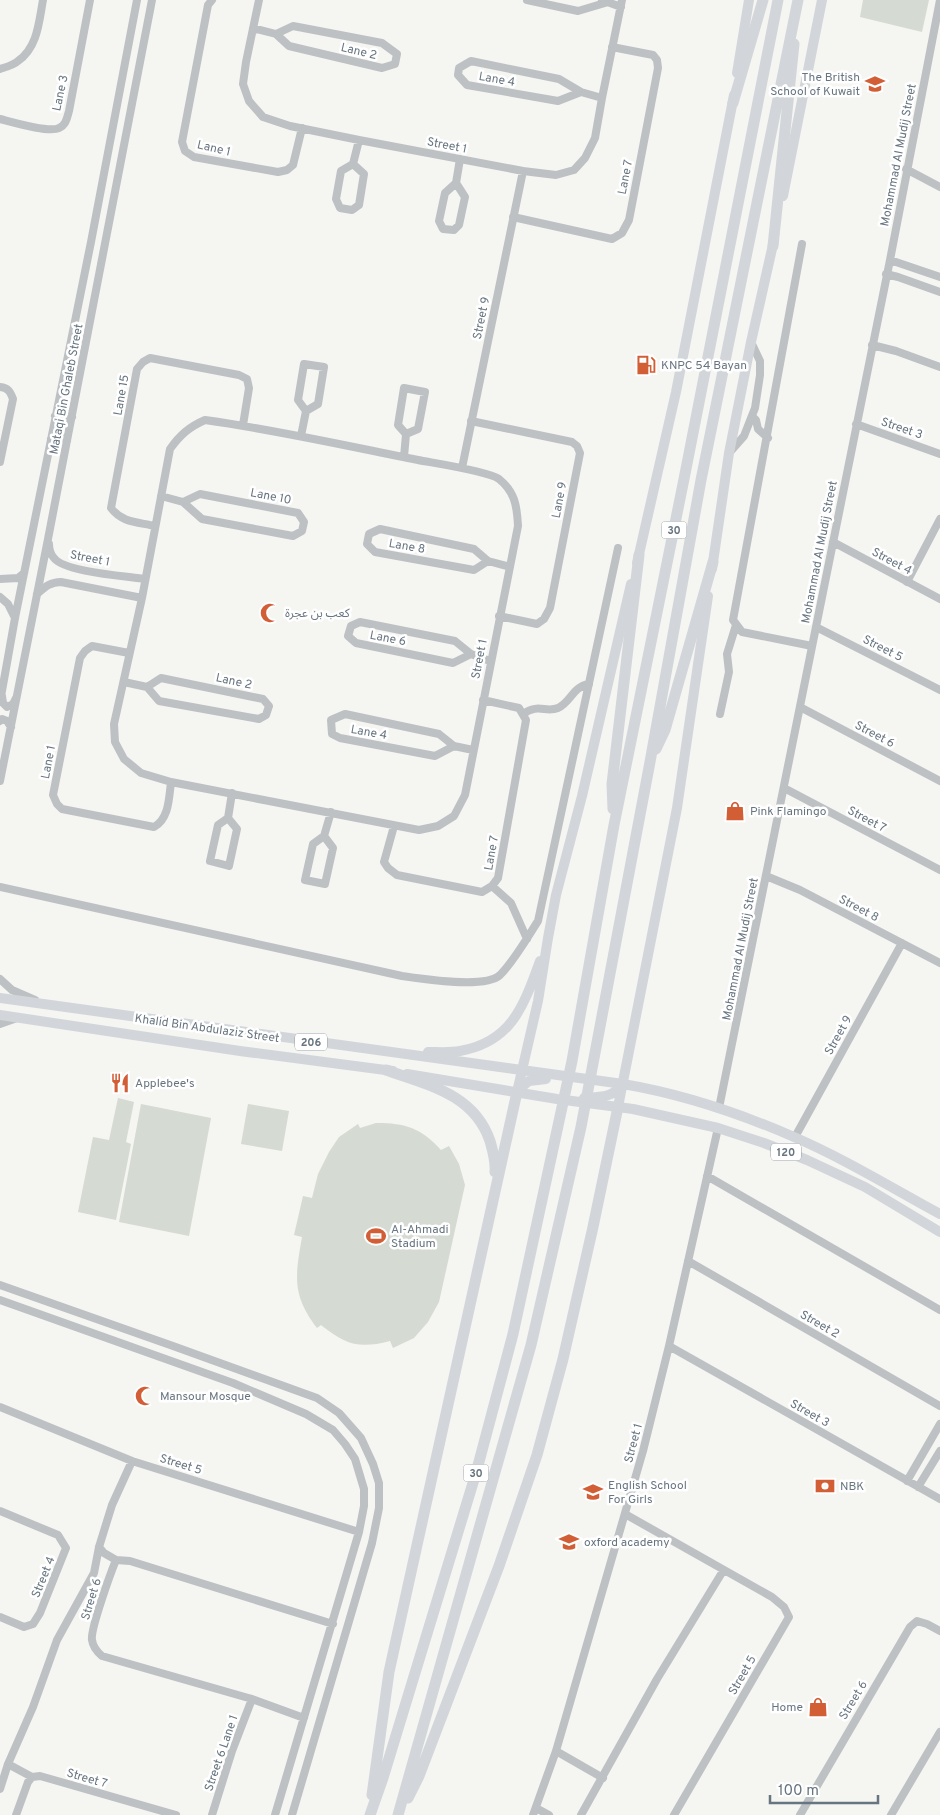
<svg xmlns="http://www.w3.org/2000/svg" width="940" height="1815" font-family="Overpass,'Noto Sans Arabic',sans-serif">
<rect width="100%" height="100%" fill="#f5f5f2"/>
<path fill="#d5dad2" d="M863,0H929L922,32L860,17Z
M118,1098L134,1102L126,1142L131,1144L116,1220L78,1212L93,1137L109,1140Z
M141,1104L211,1118L189,1236L119,1222Z
M248,1104L289,1111L282,1151L241,1144Z
M376,1123C406,1123 421,1128 441,1150L449,1146L459,1164L465,1185L439,1302L428,1322L414,1338L393,1348L390,1341C359,1349 346,1345 321,1325L317,1328C292,1295 295,1277 302,1237L294,1235L303,1196L312,1198L318,1174L329,1152L339,1137L358,1124L360,1128Z"/>
<g fill="none" stroke-linecap="round" stroke-linejoin="round">
<path stroke="#bdc1c4" stroke-width="8" d="M212,0L208,5L182,142L185,151L194,157L278,172L287,170L293,165L302,128
M259,0L246,62L243,84L249,101L263,117L290,126L359,140L523,171L556,175L574,170L585,158L595,138L602,98L622,0
M527,0L578,11L605,3
M602,0L621,7
M253,28L276,34L289,46L382,68L395,64L397,54L382,43L293,26L276,34
M0,69C6,67 14,65 18,61C38,47 39,21 43,0
M581,92L559,79L471,61L459,68L458,75L467,85L558,101L581,92L602,98
M0,119C12,122 49,133 59,128C66,125 67,118 69,111L90,0
M353,164L364,174L359,205L352,210L340,208L336,199L341,171L353,164L359,140
M906,169L940,187
M456,183L465,197L459,225L454,230L443,229L439,221L445,193L456,183L460,159
M513,217L612,239L622,233L629,220L658,68L657,60L653,55L612,47
M802,244L733,620L742,632L812,646
M890,260L940,277
M886,274L898,277L940,292
M872,345L896,351L940,367
M304,364L324,367L318,404L306,411L298,400Z
M0,387C8,388 10,391 13,399L0,462
M55,416L58,421L63,422L72,417
M753,417L756,420L758,429L768,438
M205,420C277,430 347,446 418,460C433,463 488,471 499,479C515,492 517,506 518,526L465,795L454,816L438,826L419,830L171,782L141,773L124,759L115,742L114,724L142,598L170,449C180,435 189,427 205,420Z
M471,421L572,442L577,446L580,453L550,608L544,619L537,624L499,616
M856,424L940,454
M301,436L306,411
M51,439L59,435L67,441
M729,453L744,436L755,408L760,375V361L751,342
M404,457L406,434L398,425L404,388L425,392L418,429L406,434
M462,468L523,171
M161,496L183,502L202,519L293,536L302,531L304,522L298,513L200,494L183,502
M155,526C138,522 122,523 111,508L137,369L143,362L150,358L239,375L247,379L249,388L243,425
M833,542L940,599
M49,544C49,549 50,554 54,558C64,572 126,576 145,579
M488,561L474,570L375,552L367,544L369,534L380,529L474,549L488,561L510,567
M0,579L18,578L24,573
M907,582L940,519
M37,594C45,587 50,582 61,582L142,598
M0,597L8,604L15,618
M816,627L940,690
M129,653L92,646L85,651L80,658L53,795L57,804L62,809L154,827C169,819 169,798 171,782
M471,654L453,663L356,643L348,636L351,626L360,622L455,641L471,654L490,661
M124,682L147,687L159,701L259,719L266,715L269,706L263,699L161,678L147,687
M2,696L3,703L7,707L13,704L16,698
M0,702L15,618L91,242L137,0
M800,707L940,781
M523,714C538,703 546,713 558,708C572,701 572,687 589,684
M720,714L729,672L727,654L736,625
M0,721L2,719L7,721L11,727
M454,746L435,756L340,738L332,734L331,720L345,714L439,734L454,746L473,750
M0,781L48,539L152,0
M784,788L940,870
M228,818L237,829L229,866L210,861L218,825L228,818L232,793
M394,826L384,862L388,868L397,875L482,892L492,886L498,878L526,720L519,708L483,700
M324,836L333,848L325,884L305,880L313,844L324,836L331,812
M766,876L800,890L940,963
M492,886L511,903L527,939
M0,887L402,976C422,979 485,989 500,975C514,961 527,938 538,921L618,548
M0,979L12,990L35,1000
M0,1024L17,1018
M719,1108L890,260L940,0
M795,1137L902,943
M707,1176L940,1310
M688,1261L940,1406
M0,1285L173,1346L317,1398L339,1413L361,1438L373,1464L379,1483V1508L372,1543L292,1815
M0,1300L233,1383L306,1414L333,1430L345,1444L355,1459L364,1489V1506L359,1532L275,1815
M669,1346L940,1499
M0,1407L132,1461L359,1532
M907,1481L940,1424
M918,1487L940,1451
M0,1511L58,1535L66,1548L40,1613L33,1624L24,1627L0,1617
M625,1514L772,1597L784,1607L789,1617L674,1815
M99,1547L104,1553L116,1560
M304,1718L252,1699L102,1656C96,1651 93,1647 92,1640C90,1630 111,1572 116,1560L130,1561L333,1624
M556,1751L603,1778
M8,1764L32,1777
M0,1789L8,1764L33,1707L57,1640L94,1573L99,1547L112,1505L132,1461
M536,1808L549,1815
M16,1815L28,1782L32,1777L40,1776L176,1815
M212,1815L232,1751L252,1699
M533,1815L556,1751L643,1451L669,1346L718,1128
M581,1815L657,1679L723,1571
M800,1815L910,1627L917,1621L927,1624L940,1631
M891,1815L940,1732"/>
<path stroke="#d2d6da" stroke-width="10" d="M737,73L749,0
M783,196L822,0
M637,563L676,392L734,95
M712,569L729,453L751,342L774,240
M0,998L623,1084C682,1094 739,1113 794,1137C845,1159 892,1188 940,1214
M0,1015L240,1051L393,1071
M428,1052C438,1052 450,1053 460,1051C512,1042 524,1005 540,961
M407,1074L557,1099L633,1109L718,1128L764,1143L807,1160L865,1187L940,1232
M517,1091L529,1081L546,1079
M517,1092L538,1001L548,938L556,895L582,796L631,584
M584,1098C599,1097 613,1098 623,1084
M618,1107L677,808L708,596"/>
<path stroke="#d2d6da" stroke-width="11" d="M733,103L763,0
M773,246L794,44
M656,749L665,730L713,562
M613,809L612,784L639,555
M386,1070C428,1085 474,1094 490,1141C493,1152 496,1161 495,1172
M372,1795L389,1672L517,1092
M408,1798L419,1776L499,1566L537,1455L563,1359L593,1227L618,1107
M370,1815L383,1778L476,1473L513,1334L572,1061L614,825L684,479L778,0
M398,1815L531,1345L581,1127L650,762L701,480L798,0"/>
</g>
<defs>
<symbol id="school-bare" viewBox="-9 -9 18 18"><path d="M0-5L7-2L0 1L-7-2ZM-4 1L0 2.5L4 1V4Q0 6-4 4Z" fill="#d25e36" stroke="#fff" stroke-width="2.5" paint-order="stroke"/></symbol>
<symbol id="fuel-bare" viewBox="-9 -9 18 18"><path d="M-5.5-6h7V0h2V4h1.3V-2.5L3-4.5l.8-.8L6-3V5H2.5V1h-1V6h-7ZM-4.2-4.7v3.2H.2V-4.7Z" fill="#d25e36" stroke="#fff" stroke-width="2.5" paint-order="stroke"/></symbol>
<symbol id="mosque-bare" viewBox="-9 -9 18 18"><path d="M3.5-4.9A6 6 0 1 0 3.5 4.9A5 5 0 1 1 3.5-4.9Z" fill="#d25e36" stroke="#fff" stroke-width="2.5" paint-order="stroke"/></symbol>
<symbol id="shop-bare" viewBox="-9 -9 18 18"><path d="M-5-2.5h2.3a2.7 3.5 0 0 1 5.4 0H5L5.5 6h-11ZM-1.5-2.5h3a1.5 2.3 0 0 0-3 0Z" fill="#d25e36" stroke="#fff" stroke-width="2.5" paint-order="stroke"/></symbol>
<symbol id="restaurant-bare" viewBox="-9 -9 18 18"><path d="M-5-6h1v4h1v-4h1v4h1v-4h1v5L-1.5 .5V6h-2V.5L-5-1ZM5-6V6H3V1.5H1.5Q1.5-4 5-6Z" fill="#d25e36" stroke="#fff" stroke-width="2.5" paint-order="stroke"/></symbol>
<symbol id="stadium-bare" viewBox="-9 -9 18 18"><path d="M0-5a6.5 5 0 1 0 0 10a6.5 5 0 1 0 0-10ZM-3.5-1.8h7v3.6h-7Z" fill="#d25e36" stroke="#fff" stroke-width="2.5" paint-order="stroke"/></symbol>
<symbol id="bank-bare" viewBox="-9 -9 18 18"><path d="M-6-4H6V4H-6ZM0-2.3a2.3 2.3 0 1 0 0 4.6a2.3 2.3 0 1 0 0-4.6Z" fill="#d25e36" stroke="#fff" stroke-width="2.5" paint-order="stroke"/></symbol>
</defs>
<g fill-rule="evenodd">
<use href="#school-bare" x="861" y="70" width="28" height="28"/>
<use href="#fuel-bare" x="632" y="351" width="28" height="28"/>
<use href="#mosque-bare" x="256" y="599" width="28" height="28"/>
<use href="#shop-bare" x="721" y="797" width="28" height="28"/>
<use href="#restaurant-bare" x="106" y="1069" width="28" height="28"/>
<use href="#stadium-bare" x="362" y="1222" width="28" height="28"/>
<use href="#mosque-bare" x="131" y="1382" width="28" height="28"/>
<use href="#bank-bare" x="811" y="1472" width="28" height="28"/>
<use href="#school-bare" x="579" y="1478" width="28" height="28"/>
<use href="#school-bare" x="555" y="1528" width="28" height="28"/>
<use href="#shop-bare" x="804" y="1693" width="28" height="28"/>
</g>
<g text-anchor="middle" stroke-width="5" stroke-linejoin="round" paint-order="stroke">
<g fill="#fff" stroke="#959ea6" stroke-width="1">
<rect x="661.5" y="521.5" width="25" height="17" rx="4"/>
<rect x="295" y="1033.5" width="32" height="17" rx="4"/>
<rect x="771" y="1143.5" width="30" height="17" rx="4"/>
<rect x="463.5" y="1464.5" width="25" height="17" rx="4"/>
</g>
<g font-size="11" font-weight="bold" fill="#677580">
<text x="674" y="534">30</text>
<text x="311" y="1046">206</text>
<text x="786" y="1156">120</text>
<text x="476" y="1477">30</text>
</g>
<g font-size="12" fill="#677580" stroke="#fff">
<text transform="translate(359 51) rotate(13)" y="4">Lane 2</text>
<text transform="translate(497 79) rotate(10)" y="4">Lane 4</text>
<text transform="translate(60 93) rotate(-78)" y="4">Lane 3</text>
<text transform="translate(447 145) rotate(11)" y="4">Street 1</text>
<text transform="translate(214 148) rotate(13)" y="4">Lane 1</text>
<text transform="translate(898 155) rotate(-79)" y="4">Mohammad Al Mudij Street</text>
<text transform="translate(625 177) rotate(-79)" y="4">Lane 7</text>
<text transform="translate(481 318) rotate(-78)" y="4">Street 9</text>
<text transform="translate(66 389) rotate(-79)" y="4">Mataqi Bin Ghaleb Street</text>
<text transform="translate(121 395) rotate(-80)" y="4">Lane 15</text>
<text transform="translate(902 428) rotate(19)" y="4">Street 3</text>
<text transform="translate(271 496) rotate(11)" y="4">Lane 10</text>
<text transform="translate(559 500) rotate(-79)" y="4">Lane 9</text>
<text transform="translate(407 546) rotate(10)" y="4">Lane 8</text>
<text transform="translate(819 552) rotate(-79)" y="4">Mohammad Al Mudij Street</text>
<text transform="translate(90 558) rotate(11)" y="4">Street 1</text>
<text transform="translate(892 561) rotate(28)" y="4">Street 4</text>
<text transform="translate(388 638) rotate(11)" y="4">Lane 6</text>
<text transform="translate(883 648) rotate(27)" y="4">Street 5</text>
<text transform="translate(479 659) rotate(-79)" y="4">Street 1</text>
<text transform="translate(234 681) rotate(12)" y="4">Lane 2</text>
<text transform="translate(369 732) rotate(10)" y="4">Lane 4</text>
<text transform="translate(875 734) rotate(28)" y="4">Street 6</text>
<text transform="translate(48 762) rotate(-79)" y="4">Lane 1</text>
<text transform="translate(867 819) rotate(28)" y="4">Street 7</text>
<text transform="translate(491 853) rotate(-80)" y="4">Lane 7</text>
<text transform="translate(859 908) rotate(28)" y="4">Street 8</text>
<text transform="translate(740 949) rotate(-79)" y="4">Mohammad Al Mudij Street</text>
<text transform="translate(207 1028) rotate(8)" y="4">Khalid Bin Abdulaziz Street</text>
<text transform="translate(838 1035) rotate(-61)" y="4">Street 9</text>
<text transform="translate(820 1324) rotate(30)" y="4">Street 2</text>
<text transform="translate(810 1413) rotate(30)" y="4">Street 3</text>
<text transform="translate(633 1443) rotate(-75)" y="4">Street 1</text>
<text transform="translate(181 1464) rotate(17)" y="4">Street 5</text>
<text transform="translate(43 1577) rotate(-68)" y="4">Street 4</text>
<text transform="translate(91 1599) rotate(-73)" y="4">Street 6</text>
<text transform="translate(742 1675) rotate(-60)" y="4">Street 5</text>
<text transform="translate(853 1700) rotate(-59)" y="4">Street 6</text>
<text transform="translate(221 1753) rotate(-71)" y="4">Street 6 Lane 1</text>
<text transform="translate(87 1778) rotate(16)" y="4">Street 7</text>
</g>
<g font-size="12" fill="#677580" stroke="#fff" text-anchor="start">
<text x="860" y="81" text-anchor="end">The British<tspan x="860" dy="14">School of Kuwait</tspan></text>
<text x="661" y="369">KNPC 54 Bayan</text>
<text x="285" y="617">كعب بن عجرة</text>
<text x="750" y="815">Pink Flamingo</text>
<text x="135" y="1087">Applebee's</text>
<text x="391" y="1233">Al-Ahmadi<tspan x="391" dy="14">Stadium</tspan></text>
<text x="160" y="1400">Mansour Mosque</text>
<text x="608" y="1489">English School<tspan x="608" dy="14">For Girls</tspan></text>
<text x="840" y="1490">NBK</text>
<text x="584" y="1546">oxford academy</text>
<text x="803" y="1711" text-anchor="end">Home</text>
</g>
</g>
<path d="M770 1795v8h108v-8" fill="none" stroke="#677580" stroke-width="2.5"/>
<text x="778" y="1795" font-size="15" fill="#677580" stroke="#ffffff" stroke-width="4" paint-order="stroke">100 m</text>
</svg>
